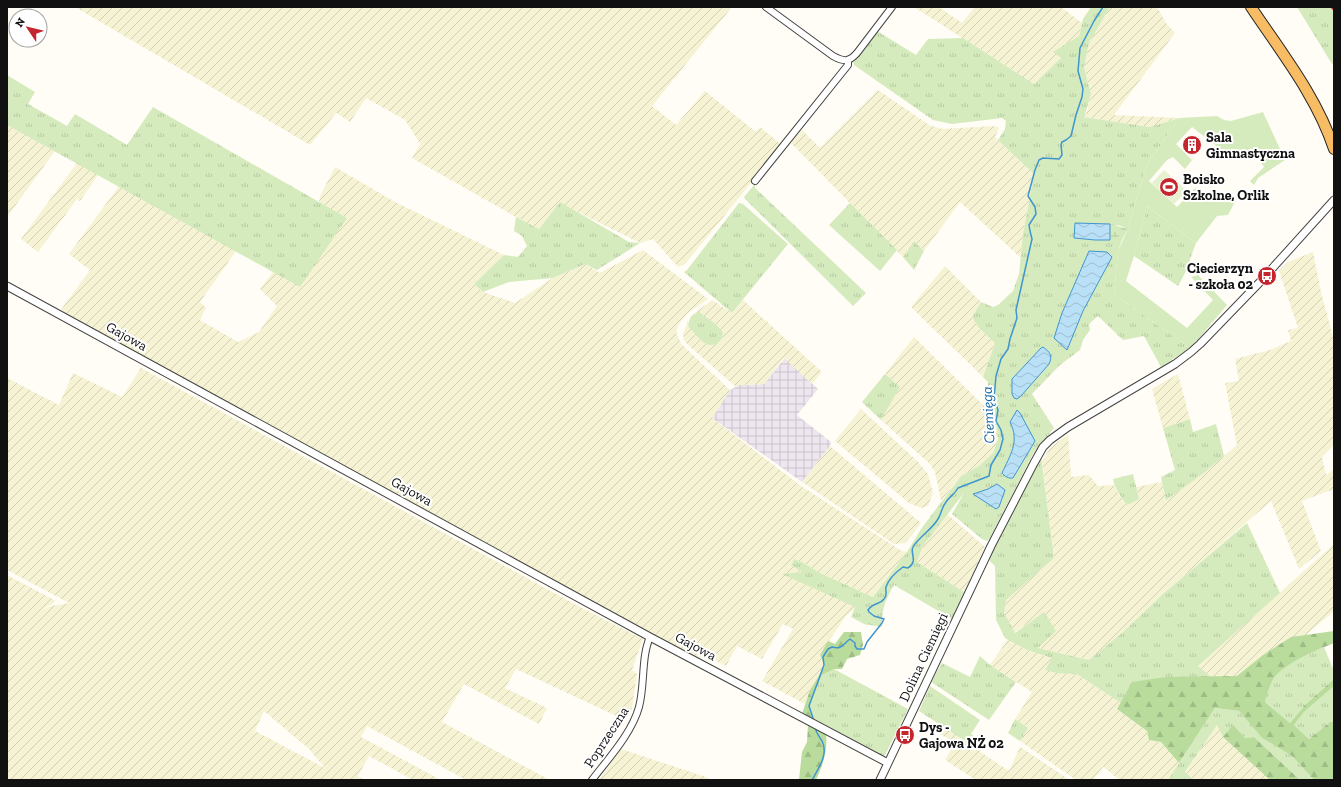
<svg xmlns="http://www.w3.org/2000/svg" width="1341" height="787" font-family="'Zilla Slab',serif">
<defs>
<pattern id="industrial-grid" width="8" height="8" patternUnits="userSpaceOnUse"><rect width="8" height="8" fill="#eee6ef"/><path d="M0 4h8M4 0v8" fill="none" stroke="#cbc4cc"/></pattern>
<pattern id="farmland-furrows" width="10" height="10" patternUnits="userSpaceOnUse"><rect width="10" height="10" fill="#f6f3d4"/><path d="M-1 1l2-2M0 10L10 0M9 11l2-2" fill="none" stroke="#d2cfb5"/></pattern>
<pattern id="grass-tufts" width="24" height="20" patternUnits="userSpaceOnUse"><rect width="24" height="20" fill="#d5ebbd"/><path d="M3 7l-1-3M5 7V3M7 7l1-3M15 17l-1-3M17 17v-4M19 17l1-3" fill="none" stroke="#b6c8a1"/></pattern>
<pattern id="forest-firs" width="22" height="20" patternUnits="userSpaceOnUse"><rect width="22" height="20" fill="#b9dc9c"/><path d="M5 1l3.5 6h-7zM16 11l3.5 6h-7z" fill="#9ebc85"/></pattern>
<pattern id="wetland-marsh" width="20" height="14" patternUnits="userSpaceOnUse"><rect width="20" height="14" fill="#d5ebbd"/><path d="M1 5h8M5 5V1M11 12h8M15 12V8" fill="none" stroke="#b6c8a1"/></pattern>
<pattern id="water-waves" width="16" height="10" patternUnits="userSpaceOnUse"><rect width="16" height="10" fill="#b9e0f7"/><path d="M0 5q4-4 8 0t8 0" fill="none" stroke="#9ebfd3"/></pattern>
</defs>
<rect width="100%" height="100%" fill="#fffdf5"/>
<path fill="url(#industrial-grid)" d="M785,358L818,389L797,415L831,442L830,446L802,482L712,418L730,390L739,385L764,384Z"/>
<path fill="url(#farmland-furrows)" fill-rule="evenodd" d="M75,7H732L652,106L676,125L705,91L756,132L760,127L782,145L685,264L678,267L653,239L640,243L560,203L539,229L516,217L412,158L420,144L405,120L366,98L350,122L336,113L310,145Z
M914,7H939L962,23L975,7H1061L1082,23L1079,36L1054,52L1061,58L1034,84Z
M1110,7H1157L1166,23L1175,33L1114,115L1179,118L1150,127L1082,117L1086,114L1091,94L1084,67L1089,43Z
M878,90L929,125L942,129L994,126L999,128L995,137L1034,174L1023,234L1021,258L960,202L924,251L914,241L903,257L791,143L802,130L820,148Z
M7,125L55,151L7,217Z
M77,163L98,175L80,201L77,199L38,252L21,239Z
M335,167L395,202L504,255L474,284L483,292L515,303L553,278L585,264L600,273L643,250L708,299L688,313L679,324L676,332L681,344L730,390L712,418L801,486L900,550L907,552L873,597L820,573L802,562L794,559L791,565L803,572L783,574L856,607L845,617L820,655L825,666L810,690L805,704L762,681L793,629L783,624L762,659L737,646L726,666L702,653L700,659L580,595L60,311L90,270L69,254L119,186L236,251L200,302L206,308L200,320L238,342L259,332L277,306L260,289L273,272L300,286L346,218L319,202L320,196Z
M1313,252L1321,292L1334,341V445L1322,457L1326,475L1334,469V489L1302,501L1321,551L1299,569L1271,501L1164,593L1123,632L1089,660L1038,648L1039,616L1012,634L1004,613L1005,600L1054,558L1042,461L1050,448L1068,434L1071,477L1089,475L1098,486L1114,485L1120,497L1139,499L1136,487L1162,482L1167,499L1204,473L1237,445L1225,383L1239,381L1235,359L1270,350L1291,341L1288,330L1298,328L1279,271L1288,262Z
M945,266L981,302L972,317L978,327L995,343L983,377L911,307Z
M712,300L732,313L743,300L822,372L812,384L784,358L764,384L739,385L736,387L687,344L684,340L683,334L688,321V326L718,343L722,339L723,334L699,313H695Z
M914,337L987,409L992,412L996,423L998,439L993,453L981,465L961,476L941,501L935,472L930,464L881,420L900,387L885,374Z
M141,368L580,607L643,639L632,670L637,674L632,708L625,720L516,669L505,688L547,708L539,724L464,684L442,722L550,780H466L367,726L361,737L441,780H413L369,756L358,776L364,780H7V575L56,601L41,611L51,606L69,603L7,570V378L59,405L73,373L122,397ZM264,711L309,749L325,768L255,731Z
M1178,374L1190,419L1163,428L1152,389Z
M861,409L918,462L928,474L933,493L928,506L921,508L909,503L835,441Z
M830,446L921,523L906,543L894,544L802,482Z
M947,514L985,547L964,592L917,562L923,546Z
M1334,544V611L1306,635L1291,637L1231,683L1211,677L1197,667Z
M1008,639L1027,650L1052,658L1046,669L1056,673H1077L1121,703L1117,709L1147,731L1149,740L1161,742L1179,763L1168,780H1120L1103,767L1093,780H1076L1020,741L1028,728L1015,719L1032,692L990,665Z
M1217,724L1271,780H1190L1192,777L1185,773Z
M940,725L1009,771L1020,747L1070,780H976L945,760L955,743L933,730Z
M621,749L706,777L712,780H684L676,779L675,780H599Z"/>
<path fill="url(#grass-tufts)" fill-rule="evenodd" d="M1091,7H1110L1089,43L1084,67L1091,94L1085,114L1083,117L1150,127L1179,118L1147,165L1136,200L1128,229L1118,225L1074,238L1095,240H1122L1118,251L1114,294L1190,348L1161,367L1144,336L1123,340L1098,316L1089,324L1090,330L1083,340L1080,350L1060,365L1032,394L1054,428L1033,454L990,538L987,541L982,539L952,514L964,493L923,546L917,562L964,592L952,619L894,585C885,601 882,608 882,627L864,624L851,617L855,607L782,574L802,572L791,565L794,559L802,562L820,573L873,597L907,552L921,529L961,476L979,466L993,453L998,439L996,423L987,400L988,382L983,377L995,343L978,327L972,317L981,302L993,307L998,305L1013,291L1019,274L1023,234L1034,174L998,140L1005,129L1006,121L1002,118L952,124L933,120L854,65L853,61L877,31L916,55L928,39L963,38L1034,84L1061,58L1053,52L1079,36L1083,19ZM1017,411L1034,441L1026,455L1002,473C1010,455 1020,442 1010,422Z
M1297,7H1334V63L1332,64Z
M7,75L35,92L28,104L67,126L75,114L127,145L153,107L347,218L300,287L7,125Z
M755,184V188L866,293L853,306L745,199L744,197Z
M560,202L629,242L640,243L597,270L585,264L553,278L509,282L483,292L474,284L504,255L518,257L527,246L522,236L514,231L516,217L539,229Z
M739,203L743,204L788,244L732,313L684,272L687,270Z
M850,203L897,250L880,271L829,225Z
M1147,206L1196,243L1185,273L1178,286L1134,256Z
M914,241L924,251L914,270L903,257Z
M699,312C705,317 716,323 721,330C728,339 714,348 706,344C699,340 693,331 688,326C689,319 691,314 699,312Z
M885,374L900,387L881,420L862,402Z
M1190,419L1193,432L1216,424L1224,456L1204,473L1166,500L1161,477L1175,470L1163,428Z
M1041,456L1054,558L1006,600L1004,613L1015,633L1044,612L1056,631L1038,648L1089,660L1123,632L1164,593L1247,523L1280,593L1198,666L1211,677H1189L1133,682L1121,703L1077,674L1056,673L1045,670L1052,658L1027,650L1005,638L996,620L995,566L989,560L994,548Z
M1133,474L1139,499L1127,505C1121,497 1115,489 1113,479Z
M1324,647L1334,671V679L1305,705L1290,723L1265,702C1267,694 1269,685 1274,678C1283,665 1309,654 1324,647Z
M980,656L990,665L1016,682L989,720L931,682L942,663L970,677Z
M834,669L908,709L885,755L881,756L821,725L814,719L809,706L822,675Z
M930,686L980,720L971,734L985,743L980,751L919,711Z
M1334,686V722H1330L1309,739L1294,725L1304,712Z
M1215,708L1239,711L1262,738L1292,756L1314,780H1300L1254,737L1245,738L1233,726L1223,737L1217,725L1185,772L1192,778L1190,780H1168Z
M1015,719L1028,728L1020,741L1008,733Z"/>
<path fill="url(#forest-firs)" d="M1334,631V643C1317,650 1285,663 1274,678C1270,684 1267,694 1265,702L1290,723L1305,705L1334,679V686L1304,712L1294,725L1309,739L1330,722H1334V780H1314L1292,756L1262,738L1239,711L1215,708L1179,763L1161,742L1149,740L1147,731L1117,709L1132,682L1166,677L1237,676L1263,655L1291,637Z
M844,632H861L863,645L860,655L847,659L842,669H834L822,675L809,706L814,720L802,714L810,690L825,666L820,655L828,641L835,644Z
M808,725L826,733C828,751 823,764 816,780H799L802,752L807,742Z
M1233,725L1245,738L1254,737L1300,780H1270L1223,737Z"/>
<path fill="url(#wetland-marsh)" d="M1075,223L1110,224L1128,229L1122,240H1095L1074,238Z"/>
<path fill="#d5ebbd" d="M1263,112L1285,160L1258,178L1254,185L1250,181L1264,167L1257,156L1246,152L1232,158L1192,127L1176,144L1192,160L1185,169L1173,157L1167,160L1149,181L1177,207L1195,188L1211,200H1213L1218,193L1226,198L1238,196L1228,215L1217,216L1196,243L1147,206L1134,256L1126,281L1187,328L1213,300L1191,277L1198,275L1227,305L1199,338L1190,348L1114,294L1118,251L1128,229L1136,200L1147,165L1179,118L1217,116L1224,120L1231,121Z"/>
<path fill="#e6f2cf" d="M1164,170L1187,191L1174,204L1152,183Z"/>
<path fill="url(#water-waves)" stroke="#3f96cf" d="M1075,223L1110,224V240H1095L1074,238Z
M1089,251L1107,252L1112,257L1083,311L1067,350L1054,338L1062,313Z
M1043,347C1050,352 1053,356 1049,364L1021,396L1017,399L1014,398L1012,394V379L1041,348Z
M1017,410L1020,413L1035,441L1013,478C1009,479 1004,476 1002,473C1010,455 1020,442 1010,422Z
M997,484L1005,490L999,507L996,509L973,494L988,489Z"/>
<g fill="none" stroke-linecap="round" stroke-linejoin="round">
<path stroke="#3f96cf" stroke-width="1.5" d="M814,721L809,706L824,665L823,657L828,649L832,647C842,650 843,644 850,639L855,643V646L857,649H864L867,642L882,623L884,619L874,616L869,612L868,610C874,602 880,605 884,599C888,596 885,591 886,587C889,578 896,572 903,567L908,568C920,560 907,552 915,544C922,535 932,529 938,519C941,514 942,507 946,502C950,496 954,495 958,488L989,476L991,465L1000,450L1003,439L1001,430L996,421L998,410L994,398L996,376L1001,359L1008,349L1010,339L1017,318L1016,310L1032,239L1030,231L1029,225L1036,214L1035,207L1028,196L1035,170L1039,160L1043,158L1059,159L1062,155L1061,145L1062,142L1066,140L1071,136L1076,115L1082,97L1083,89L1078,71L1080,48L1094,21L1103,7
M812,780C818,769 829,754 822,741C819,736 816,733 815,727"/>
<defs>
<path id="minor" d="M766,7L833,56C844,62 849,62 857,53L892,7
M755,181L848,65V61
M592,780C608,759 632,733 639,707C645,685 641,657 650,637"/>
<path id="tertiary" d="M7,286L650,637L888,763
M880,780L991,546L1034,463L1043,447L1050,440L1068,427L1175,364L1191,352L1200,344L1259,283L1334,200"/>
<path id="trunk" d="M1251,7C1281,52 1317,97 1334,149"/>
</defs>
<use href="#minor" stroke="#444" stroke-width="8"/>
<use href="#tertiary" stroke="#444" stroke-width="9"/>
<use href="#trunk" stroke="#222" stroke-width="12"/>
<use href="#minor" stroke="#fff" stroke-width="6"/>
<use href="#tertiary" stroke="#fff" stroke-width="7"/>
<use href="#trunk" stroke="#f7bc64" stroke-width="10"/>
<path stroke="#c4262e" stroke-width="1.5" d="M1331,7L1334,10"/>
</g>
<defs>
<symbol id="building-disc" viewBox="-11 -11 22 22"><circle r="9.5" fill="#c4262e" stroke="#fff"/><path d="M-4-6H4V6H1V3H-1V6H-4ZM-2.5-4.3h1.7v1.8h-1.7ZM.8-4.3h1.7v1.8H.8ZM-2.5-1h1.7V.8h-1.7ZM.8-1h1.7V.8H.8Z" fill="#fff"/></symbol>
<symbol id="stadium-disc" viewBox="-11 -11 22 22"><circle r="9.5" fill="#c4262e" stroke="#fff"/><path d="M0-5a6.5 5 0 1 0 0 10a6.5 5 0 1 0 0-10ZM-3.5-1.8h7v3.6h-7Z" fill="#fff"/></symbol>
<symbol id="bus-disc" viewBox="-11 -11 22 22"><circle r="9.5" fill="#c4262e" stroke="#fff"/><path d="M-5-6H5V4H4V6H2V4H-2V6H-4V4H-5ZM-3.5-4V0h7V-4ZM-3.5 1.2v1.5H-2V1.2ZM2 1.2v1.5H3.5V1.2Z" fill="#fff"/></symbol>
</defs>
<g fill-rule="evenodd">
<use href="#building-disc" x="1181" y="134" width="22" height="22"/>
<use href="#stadium-disc" x="1158" y="176" width="22" height="22"/>
<use href="#bus-disc" x="1256" y="265" width="22" height="22"/>
<use href="#bus-disc" x="894" y="724" width="22" height="22"/>
</g>
<g text-anchor="middle" stroke-width="4" stroke-linejoin="round" paint-order="stroke">
<g font-size="14" font-weight="bold" fill="#111" stroke="#fff" text-anchor="start">
<text x="1206" y="142">Sala<tspan x="1206" dy="16">Gimnastyczna</tspan></text>
<text x="1183" y="184">Boisko<tspan x="1183" dy="16">Szkolne, Orlik</tspan></text>
<text x="1253" y="273" text-anchor="end">Ciecierzyn<tspan x="1253" dy="16">- szkoła 02</tspan></text>
<text x="919" y="732">Dys -<tspan x="919" dy="16">Gajowa NŻ 02</tspan></text>
</g>
<g font-size="14" fill="#111" stroke="#fff">
<text transform="translate(127 336) rotate(29)" y="5">Gajowa</text>
<text transform="translate(412 491) rotate(29)" y="5">Gajowa</text>
<text transform="translate(696 646) rotate(28)" y="5">Gajowa</text>
<text transform="translate(923 657) rotate(-65)" y="5">Dolina Ciemięgi</text>
<text transform="translate(606 737) rotate(-57)" y="5">Poprzeczna</text>
</g>
<g font-size="15" font-style="italic" fill="#1768a6" stroke="#fff">
<text transform="translate(988 415) rotate(-93)" y="5">Ciemięga</text>
</g>
</g>
<rect width="1341" height="787" fill="none" stroke="#111111" stroke-width="16"/>
<g transform="translate(28 28) rotate(305)"><circle r="19" fill="#ffffff" stroke="#a0a0a0"/>
<path d="M0-3L7 15L0 10L-7 15Z" fill="#c4262e"/>
<text y="-6" font-size="11" font-weight="bold" text-anchor="middle" fill="#111111">N</text>
</g>
</svg>
